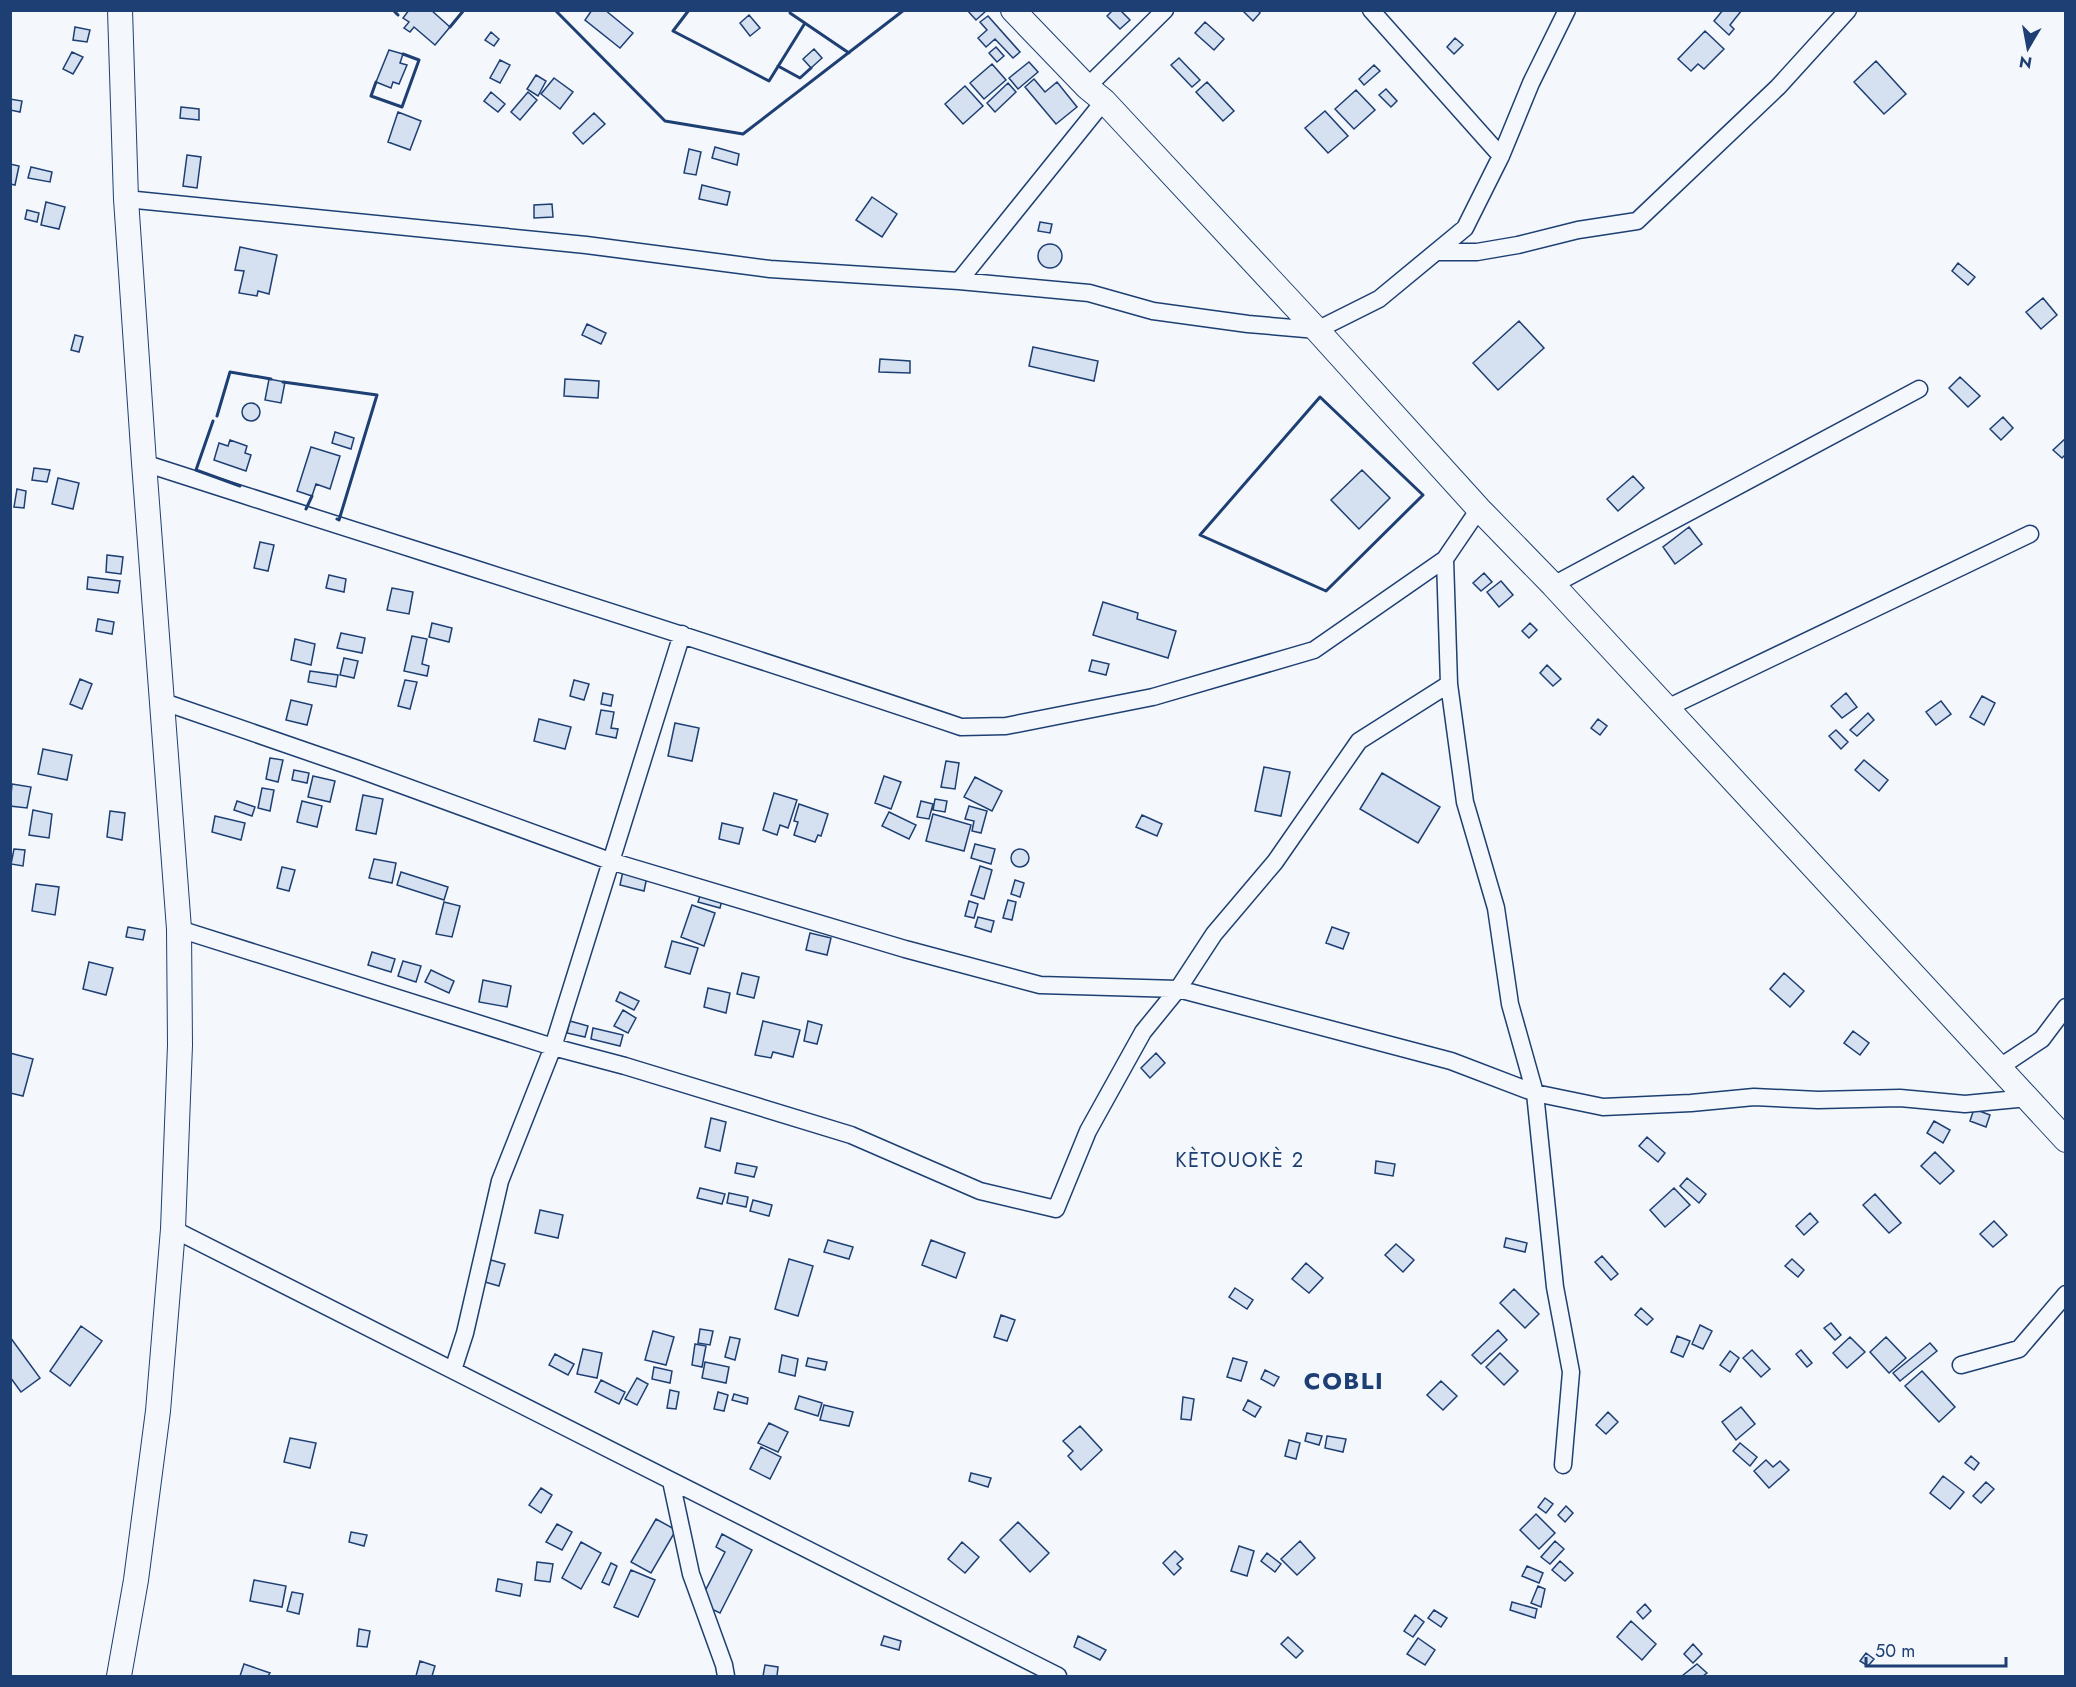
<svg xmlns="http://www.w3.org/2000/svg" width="2076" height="1687" font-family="Jost,sans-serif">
<rect width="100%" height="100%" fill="#f4f7fb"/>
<path fill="#d5e0f0" stroke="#1d3f73" stroke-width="1.5" d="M409,10H431L450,27L435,45L414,27L410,32L404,28L409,22L403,18Z
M592,10H605L633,33L620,48L585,20Z
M967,10H985L986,11L976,20Z
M1113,10H1120L1130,20L1120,29L1107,16Z
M1242,10H1258L1260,13L1253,21Z
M1723,10H1742L1730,25L1734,29L1729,35L1714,21Z
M749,15L760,28L750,36L740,23Z
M988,16L1020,52L1013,58L995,39L986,47L978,38L987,30L980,22Z
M1205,22L1224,39L1214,50L1195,33Z
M75,27L90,30L87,42L73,40Z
M1705,31L1724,49L1704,69L1698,64L1691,71L1678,59Z
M491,32L499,39L494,46L485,40Z
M1455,38L1463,45L1454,54L1447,47Z
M996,47L1004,56L997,62L989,53Z
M814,49L822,58L811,68L803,59Z
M389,50L403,54L400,63L407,65L399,84L393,82L391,88L376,82Z
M72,52L83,57L73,74L63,69Z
M1179,58L1200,80L1192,87L1171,65Z
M500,60L510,65L500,83L490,78Z
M1876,61L1906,94L1884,114L1854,82Z
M1029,62L1038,72L1018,89L1009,78Z
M992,64L1006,80L984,99L970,83Z
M1374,65L1380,71L1364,85L1359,79Z
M536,75L546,81L538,96L527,89Z
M554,78L573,92L560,109L541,94Z
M1034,79L1045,92L1057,82L1077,107L1056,124L1025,87Z
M1207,82L1234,111L1223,121L1196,92Z
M1008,83L1016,92L995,112L987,103Z
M965,86L983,106L963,124L945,104Z
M1386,89L1397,101L1391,107L1379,95Z
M1356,90L1375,110L1354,129L1335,109Z
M491,92L505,104L498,112L484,101Z
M528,92L537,100L520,120L511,112Z
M10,99L22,101L20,112L10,110Z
M181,107L199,109V120L180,118Z
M1325,111L1348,136L1328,153L1305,128Z
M398,112L421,121L410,150L388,142Z
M594,113L605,124L583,144L573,133Z
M715,147L739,154L737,165L712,158Z
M689,149L701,152L696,175L684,173Z
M187,155L201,157L197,188L183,186Z
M10,164L19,166L15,185L10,184Z
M31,167L52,172L50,182L28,178Z
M702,185L730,192L727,205L699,199Z
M872,197L897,214L882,237L856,220Z
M46,202L65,207L59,229L41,225Z
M552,204L553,217L534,218V205Z
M27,210L39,213L37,222L25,219Z
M1040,222L1052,224L1050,233L1038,231Z
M1038 256a12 12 0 1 1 24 0a12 12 0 1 1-24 0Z
M240,247L277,255L269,294L258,291L257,296L239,293L244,271L235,270Z
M1958,263L1975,277L1968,285L1952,271Z
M2043,298L2057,315L2041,329L2026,312Z
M1519,321L1544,348L1498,390L1473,363Z
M587,324L606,333L601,344L582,335Z
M75,335L83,337L79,352L71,350Z
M1033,347L1098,361L1094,381L1029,366Z
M880,359L910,361V373L879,372Z
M1960,377L1980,396L1968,407L1949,388Z
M269,379L285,382L281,403L265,400Z
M565,379L599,381L598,398L564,396Z
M242 412a9 9 0 1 1 18 0a9 9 0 1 1-18 0Z
M2003,417L2013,428L2001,440L1990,429Z
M335,432L354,438L351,449L332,443Z
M2066,438V454L2062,458L2053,450Z
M230,440L247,446L245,453L251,455L246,471L214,460L219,443L228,446Z
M311,447L340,456L330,489L316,484L312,496L297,491Z
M34,468L50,470L47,482L32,480Z
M1362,470L1390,498L1359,529L1331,500Z
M1633,476L1644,488L1618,511L1607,499Z
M58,478L79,483L73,509L52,504Z
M17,489L26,491L24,508L14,507Z
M1689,527L1702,544L1675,564L1663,547Z
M260,542L274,545L268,571L254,568Z
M107,555L123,557L121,574L106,572Z
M1484,573L1492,582L1481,591L1473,583Z
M329,575L346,579L344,592L326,588Z
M88,577L120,581L118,593L87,589Z
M1501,581L1513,595L1499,607L1487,592Z
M392,588L413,592L409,614L387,610Z
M1103,602L1138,613L1137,619L1176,631L1168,658L1093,635Z
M98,619L114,622L112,634L96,631Z
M432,623L452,628L449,642L429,637Z
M1530,623L1537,630L1529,638L1522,631Z
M341,633L365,638L362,653L337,648Z
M412,636L427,639L422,664L429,666L427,676L404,671Z
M295,639L315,644L311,665L291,660Z
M344,658L358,661L354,678L340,675Z
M1092,660L1109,664L1106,675L1089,671Z
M1547,665L1561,679L1553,686L1540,673Z
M310,671L338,675L336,687L308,682Z
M80,679L92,684L82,709L70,704Z
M405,680L417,682L410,709L398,706Z
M574,680L589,684L584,700L570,696Z
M603,693L613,695L611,706L601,704Z
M1846,693L1857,707L1842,718L1831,706Z
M1982,696L1995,703L1984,725L1970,717Z
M291,700L312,705L307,725L286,720Z
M1941,701L1951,714L1936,725L1926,712Z
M601,710L614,712L611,728L618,729L616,738L596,734Z
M1868,713L1874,720L1857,736L1850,730Z
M539,719L571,727L565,749L534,741Z
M1598,719L1607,726L1600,735L1591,728Z
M675,723L699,728L692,761L668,756Z
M1836,730L1848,742L1841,749L1829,736Z
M43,749L72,755L67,780L38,774Z
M270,758L283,760L278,782L266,779Z
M1864,760L1888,780L1879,791L1855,770Z
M946,761L959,763L955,789L941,787Z
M1264,767L1290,772L1281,816L1255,811Z
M294,770L309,773L307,783L292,780Z
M1382,773L1440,807L1418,843L1360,809Z
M313,776L335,781L330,802L308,797Z
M884,776L901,782L891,809L875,803Z
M975,777L1002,791L992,811L964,797Z
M12,784L31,787L27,808L10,806Z
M262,788L274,790L270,811L258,808Z
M774,793L797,800L788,828L780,825L777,835L763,830Z
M363,795L383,799L376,834L356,830Z
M935,799L947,801L945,812L933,810Z
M237,801L255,807L252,816L234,810Z
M302,801L322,806L317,827L297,822Z
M921,801L933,804L929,819L917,817Z
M799,804L828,814L821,836L818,835L815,842L794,835L798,822L794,821Z
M969,806L987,811L981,833L972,831L974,821L965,819Z
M33,810L52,814L49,838L29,835Z
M110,811L125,813L122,840L107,837Z
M889,812L916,825L909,839L882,826Z
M933,814L971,825L964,851L926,841Z
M1142,815L1162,824L1157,836L1136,827Z
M215,816L245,823L241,840L212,832Z
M722,823L743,828L739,844L719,839Z
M975,844L995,849L991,864L971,858Z
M1011 858a9 9 0 1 1 18 0a9 9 0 1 1-18 0Z
M14,849L25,850L23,866L11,864Z
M374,859L396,863L392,883L369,878Z
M980,866L992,870L984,899L971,895Z
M282,867L295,870L289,891L277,888Z
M623,871L647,877L644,891L620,885Z
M401,872L448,887L444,900L397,885Z
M1015,880L1024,883L1020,897L1011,894Z
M36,884L59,887L55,915L32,911Z
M701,893L722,900L720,908L698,902Z
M1008,900L1016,902L1012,920L1003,918Z
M969,901L978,904L974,918L965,916Z
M444,902L460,906L452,937L436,934Z
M692,905L715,913L704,946L681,937Z
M978,917L994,921L991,932L975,927Z
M128,927L145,930L143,940L126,937Z
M1332,927L1349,933L1343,949L1326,943Z
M810,933L831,938L827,955L806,950Z
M672,941L698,948L690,974L665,967Z
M372,952L395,959L391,972L368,965Z
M403,961L421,966L416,982L398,976Z
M89,962L113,968L106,995L83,989Z
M431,970L454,981L449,993L425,982Z
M742,973L759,977L754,998L737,994Z
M1784,973L1804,991L1790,1007L1770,989Z
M483,980L511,986L507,1007L479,1002Z
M708,988L730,993L726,1013L704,1007Z
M620,992L639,1001L634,1010L616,1001Z
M623,1010L636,1018L628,1033L614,1026Z
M570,1021L588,1026L585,1037L567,1033Z
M763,1021L800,1030L793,1057L773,1052L771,1058L755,1055Z
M808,1021L822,1025L817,1044L804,1041Z
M593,1028L623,1035L620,1046L591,1039Z
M1853,1031L1869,1043L1860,1055L1844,1043Z
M10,1053L33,1059L23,1096L10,1093Z
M1156,1053L1165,1063L1150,1078L1141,1068Z
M1974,1109L1990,1115L1986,1127L1970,1121Z
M711,1118L726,1122L720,1151L705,1147Z
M1934,1121L1950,1130L1943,1143L1927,1133Z
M1647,1137L1665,1153L1658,1162L1639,1146Z
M1935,1152L1954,1171L1940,1184L1921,1166Z
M1376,1161L1395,1164L1393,1176L1375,1173Z
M737,1163L757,1167L754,1177L735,1173Z
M1687,1178L1706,1194L1699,1203L1680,1186Z
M700,1188L725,1194L722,1204L697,1198Z
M1674,1188L1690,1205L1665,1227L1650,1210Z
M729,1193L748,1197L746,1207L727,1203Z
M1875,1194L1901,1223L1889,1233L1863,1205Z
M753,1200L772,1205L769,1216L750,1211Z
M540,1210L563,1215L558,1238L535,1233Z
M1810,1213L1818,1222L1804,1235L1796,1226Z
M1994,1221L2007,1235L1993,1247L1980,1234Z
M1506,1238L1527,1243L1525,1252L1504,1247Z
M828,1240L853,1247L849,1259L824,1252Z
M931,1240L965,1253L956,1278L922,1265Z
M1396,1244L1414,1260L1403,1272L1385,1255Z
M1602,1256L1618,1274L1611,1280L1595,1262Z
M789,1259L813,1266L798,1316L775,1309Z
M1792,1259L1804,1270L1798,1277L1785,1266Z
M491,1260L505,1264L499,1286L485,1282Z
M1306,1263L1323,1278L1309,1293L1292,1279Z
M1235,1288L1253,1300L1247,1309L1229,1297Z
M1514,1289L1539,1314L1525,1328L1500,1303Z
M1641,1308L1653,1319L1647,1325L1635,1315Z
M1001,1315L1015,1320L1007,1341L994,1337Z
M1831,1323L1841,1335L1835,1340L1824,1328Z
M1700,1325L1712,1331L1703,1349L1692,1344Z
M81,1326L102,1341L70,1386L50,1371Z
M700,1329L713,1331L710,1345L698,1343Z
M1498,1330L1507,1340L1481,1364L1472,1355Z
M653,1331L674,1337L666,1365L645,1360Z
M1677,1336L1690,1341L1683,1357L1671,1352Z
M10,1337L40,1378L21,1392L10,1377Z
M730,1337L740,1339L735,1360L725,1357Z
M1850,1337L1865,1352L1847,1368L1833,1353Z
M1886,1337L1906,1358L1889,1373L1870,1352Z
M1930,1343L1937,1351L1900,1381L1893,1373Z
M695,1344L706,1346L702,1367L692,1365Z
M583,1349L602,1353L597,1378L577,1374Z
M1752,1350L1770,1369L1761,1377L1743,1358Z
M1801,1350L1812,1363L1807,1367L1796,1354Z
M1730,1351L1739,1358L1730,1372L1720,1365Z
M1500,1353L1518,1371L1504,1385L1486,1367Z
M555,1354L574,1364L568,1375L549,1365Z
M782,1355L798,1359L795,1376L779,1372Z
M808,1358L827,1362L825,1370L806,1366Z
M1233,1358L1247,1362L1241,1381L1227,1377Z
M705,1362L729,1367L726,1383L702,1378Z
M654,1367L672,1371L670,1383L652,1379Z
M1265,1370L1279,1377L1274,1386L1261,1379Z
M1922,1371L1955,1407L1939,1422L1905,1386Z
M637,1378L648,1384L637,1405L625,1399Z
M601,1380L625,1392L619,1404L595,1392Z
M1441,1381L1457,1396L1443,1410L1427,1395Z
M670,1390L679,1392L676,1409L667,1408Z
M718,1392L728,1395L724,1411L714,1409Z
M734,1394L748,1398L747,1404L732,1400Z
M799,1396L822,1403L818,1416L795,1409Z
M1183,1397L1194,1399L1191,1420L1181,1419Z
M1248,1400L1261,1407L1255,1417L1243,1410Z
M824,1405L853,1412L849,1426L820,1420Z
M1741,1407L1755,1424L1736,1440L1722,1422Z
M1608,1412L1618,1422L1606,1434L1596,1425Z
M769,1423L788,1432L778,1452L758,1443Z
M1080,1426L1102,1450L1081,1470L1068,1456L1073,1451L1063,1441Z
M1307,1433L1322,1436L1319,1445L1305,1441Z
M1327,1436L1346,1439L1343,1452L1325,1448Z
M290,1438L316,1443L310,1468L284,1462Z
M1289,1440L1300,1443L1296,1459L1285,1456Z
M1740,1443L1757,1457L1750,1466L1733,1451Z
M761,1447L781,1457L770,1479L750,1469Z
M1971,1456L1979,1463L1974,1470L1965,1463Z
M1766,1460L1773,1467L1780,1461L1789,1470L1769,1488L1754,1471Z
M971,1473L991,1478L988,1487L969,1481Z
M1943,1476L1964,1492L1950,1509L1930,1493Z
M1986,1482L1994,1489L1981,1503L1973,1496Z
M541,1488L552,1495L541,1513L529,1505Z
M1545,1498L1553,1504L1546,1513L1538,1507Z
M1566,1506L1573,1513L1565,1522L1558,1515Z
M1536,1514L1555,1533L1539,1549L1520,1530Z
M656,1519L676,1530L651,1573L631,1562Z
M1018,1522L1049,1553L1030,1572L1000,1540Z
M557,1524L572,1532L562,1550L546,1542Z
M351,1532L367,1535L364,1546L349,1542Z
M722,1534L752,1550L720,1613L699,1603L725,1552L716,1547Z
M1300,1541L1315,1558L1297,1575L1281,1559Z
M1555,1541L1564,1549L1550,1564L1541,1557Z
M581,1542L601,1553L581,1589L562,1578Z
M962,1542L979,1557L965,1573L948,1559Z
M1239,1546L1254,1551L1247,1576L1231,1571Z
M1175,1551L1183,1559L1177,1564L1181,1568L1174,1575L1163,1563Z
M1267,1553L1281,1564L1275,1572L1261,1561Z
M1560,1561L1573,1573L1565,1581L1552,1570Z
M537,1562L553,1564L550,1582L535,1580Z
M611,1563L617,1566L609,1585L602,1582Z
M1527,1566L1543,1573L1539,1583L1522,1576Z
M631,1570L655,1580L638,1617L614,1607Z
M498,1579L522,1584L520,1596L496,1591Z
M254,1580L286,1586L282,1607L250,1601Z
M1538,1586L1545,1589L1541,1607L1531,1603Z
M292,1592L303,1594L299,1614L287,1611Z
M1512,1602L1537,1609L1535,1618L1510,1610Z
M1645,1604L1651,1611L1643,1619L1637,1612Z
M1434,1610L1447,1618L1441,1627L1428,1618Z
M1415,1615L1424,1622L1413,1637L1404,1631Z
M1631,1621L1656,1644L1642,1660L1617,1637Z
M359,1629L370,1631L367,1647L357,1646Z
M884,1636L901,1641L899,1650L881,1645Z
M1078,1636L1106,1650L1100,1660L1074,1647Z
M1288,1637L1303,1651L1296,1658L1281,1644Z
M1418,1638L1435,1650L1425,1665L1407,1654Z
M1693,1644L1702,1654L1693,1663L1684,1654Z
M1866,1653L1874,1659L1868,1666L1860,1661Z
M420,1661L435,1666L432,1676H416Z
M244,1664L270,1673L268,1676H240Z
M1697,1664L1707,1673L1703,1676H1682Z
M765,1665L778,1667L777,1676H763Z"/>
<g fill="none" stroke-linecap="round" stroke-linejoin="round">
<defs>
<path id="minor" d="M1371,10L1501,156
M1087,87L1165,10
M126,199L586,245L770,269L959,281L1089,293L1153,311L1248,324L1317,330L1379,299L1465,228L1501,156L1531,83L1567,10
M1436,252H1477L1518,245L1578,230L1637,221L1778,87L1848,10
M959,281L1104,101
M144,463C416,551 690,635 961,727L1006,726L1153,697L1314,650L1445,559L1479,509
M1445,559L1449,684L1465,802L1496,908L1510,1004L1535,1093L1555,1287L1571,1372L1563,1465
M1553,585L1919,389
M161,701L355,768L610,861L905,949L1040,985L1178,989L1451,1061L1535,1093L1603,1107L1691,1103L1754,1097L1818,1100L1900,1098L1965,1104L2028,1098
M1667,708L2030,534
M179,929L553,1047L625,1066L851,1135L980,1191L1056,1209L1088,1131L1143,1032L1178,989L1214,934L1275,862L1359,741L1449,684
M2000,1067L2042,1039L2066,1007
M173,1229L1058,1676
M1961,1365L2019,1349L2066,1294
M453,1370L465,1333L500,1181L553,1047L682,634
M671,1481L691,1574L724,1665L726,1676"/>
<path id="secondary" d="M1013,10L1087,87L1104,101L1317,330L1479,509L1553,585L2066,1140
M119,1676L136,1580L158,1411L173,1229L180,1045L179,929L144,463L126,199L120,10"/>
</defs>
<use href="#minor" stroke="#1d3f73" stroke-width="19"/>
<use href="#secondary" stroke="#1d3f73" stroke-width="26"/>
<use href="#minor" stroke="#f4f7fb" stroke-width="16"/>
<use href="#secondary" stroke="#f4f7fb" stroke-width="24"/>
<path stroke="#1d3f73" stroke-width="3" d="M393,10L398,15
M555,10L665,121L743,134L904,10
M689,10L673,31L769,81L805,23
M790,13L849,53
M450,27L464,10
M778,66L800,78L811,68
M376,82L371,96L402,107L419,60L403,54
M283,382L377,395L339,520L337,519
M1320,397L1423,495L1326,591L1200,535Z
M217,416L230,372L271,379
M213,421L196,470L240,486
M306,509L312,496"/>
</g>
<g text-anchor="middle" stroke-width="4.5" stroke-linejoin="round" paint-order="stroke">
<g font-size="20" letter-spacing="1.5" fill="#1d3f73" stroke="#f4f7fb">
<text x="1240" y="1167">KÈTOUOKÈ 2</text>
</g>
<g font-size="24" font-weight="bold" letter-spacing="1.5" fill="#1d3f73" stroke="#f4f7fb">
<text x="1344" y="1389">COBLI</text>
</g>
</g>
<rect width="2076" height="1687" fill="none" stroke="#1d3f73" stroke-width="24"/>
<g transform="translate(2028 48) rotate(190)" stroke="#f4f7fb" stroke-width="4.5" paint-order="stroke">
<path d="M0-4.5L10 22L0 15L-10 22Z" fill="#1d3f73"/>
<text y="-9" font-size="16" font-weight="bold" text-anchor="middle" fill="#1d3f73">N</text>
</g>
<path d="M1866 1657v9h140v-9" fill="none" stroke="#1d3f73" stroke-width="3"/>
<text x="1875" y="1657" font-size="18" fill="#1d3f73" stroke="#f4f7fb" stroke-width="4.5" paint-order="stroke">50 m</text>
</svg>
